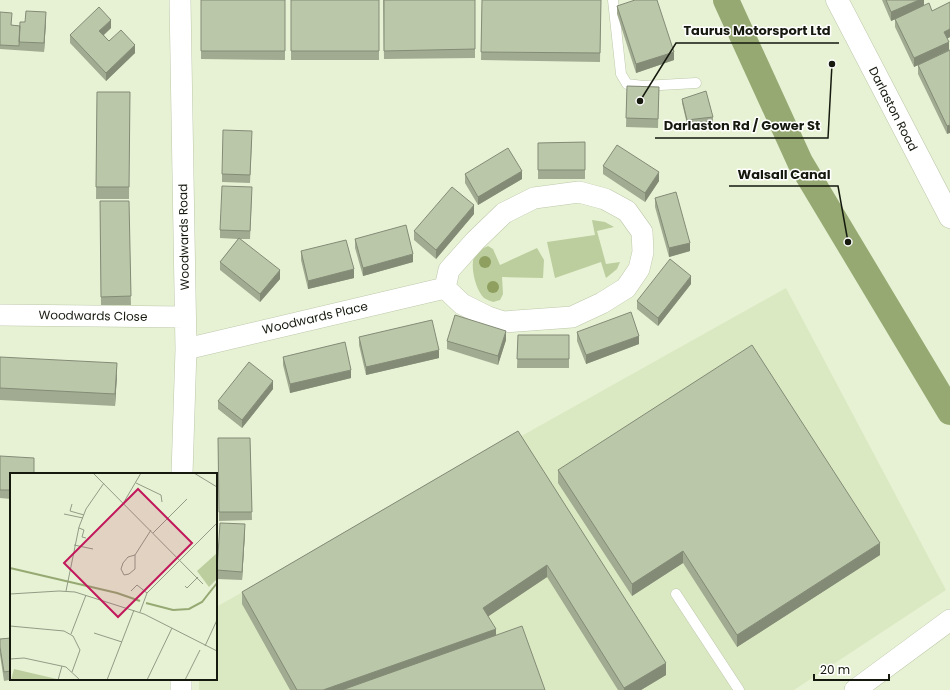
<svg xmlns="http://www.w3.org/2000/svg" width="950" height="690" font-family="Poppins,sans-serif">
<rect width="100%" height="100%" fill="#e7f2d4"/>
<path fill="#dbe9c3" d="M786,288L946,590L794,690H199V679H216V607Z"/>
<path fill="#bcce9d" d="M592,220L605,222L614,227L597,231L606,264L620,262L617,269L606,278L601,262L555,278L547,242L595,235Z
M488,246L493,249L500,265L537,248L544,260L543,278L502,277L503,294L500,300L493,302C491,301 487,300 484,298C476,291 469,265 475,255C478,251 483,248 488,246Z"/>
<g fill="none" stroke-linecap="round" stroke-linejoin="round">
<path stroke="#96a972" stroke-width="26" d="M726,0L800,162L950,412"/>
<defs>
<path id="lane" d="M613,0L621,74L627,84L643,86L696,83
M676,594L739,690"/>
<path id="street" d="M180,0L186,349L182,474
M579,192L605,199L627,211L642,232L643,252L639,269L626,288L602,303L572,317L503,322L488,317L462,304L445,288L449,270L475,241L504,213L534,198Z
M0,315L185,317
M186,349L445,288
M181,690V679
M855,690L950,620"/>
<path id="primary" d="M837,0L950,217"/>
</defs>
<use href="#lane" stroke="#bdc8aa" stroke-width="11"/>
<use href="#street" stroke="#bdc8aa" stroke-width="22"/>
<use href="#primary" stroke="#bdc8aa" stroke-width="23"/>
<use href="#lane" stroke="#fff" stroke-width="10"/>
<use href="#street" stroke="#fff" stroke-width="21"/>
<use href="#primary" stroke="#fff" stroke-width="22"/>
</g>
<g fill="#8e9f5f">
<circle cx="485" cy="262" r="6"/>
<circle cx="493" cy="287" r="6"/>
</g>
<path fill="#a1ab91" d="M201,0H285V60L201,59Z
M291,0H379V60H291Z
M383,0H475V58L384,59Z
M482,0H601L600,62L481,60Z
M882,0H924V6L932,11L950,2V37L947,39L949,50L914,67L895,27V19H896L891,21Z
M617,6L674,60L636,73L617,14Z
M0,12L11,25L20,26L25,22L46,21L44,52L0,49Z
M111,28L104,35L109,41L135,53L106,81L70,43V35Z
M950,50L947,134L918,74V65Z
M627,86L659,87L658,128L626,127Z
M97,92H130L129,199H96Z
M682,99L713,117V122L687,124L682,103Z
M252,140L250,183L222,182V174Z
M585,142V179H538V143Z
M603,166L659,181L645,202L603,174Z
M465,174L522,179L478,205L465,183Z
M252,195L250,239H240L280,279L260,302L220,270V262L238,239L220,238V230Z
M655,198L690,251L669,257L655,207Z
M100,201H129L131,305H101Z
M474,214L436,259L414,240V231Z
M355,239L413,262L363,276L355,248Z
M301,251L354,278L308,289L301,260Z
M691,284L658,326L637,309V301Z
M577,332L639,344L586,364L577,341Z
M518,335H569V368H517Z
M359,337L439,358L366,375L359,345Z
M506,340L498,365L447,349V341Z
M0,357L117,375L115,406L0,400Z
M283,357L351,378L290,393L283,365Z
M273,389L242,428L218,409V401Z
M518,431L666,675L641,690H618L547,577L488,616L496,635L545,690H290L242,604V592Z
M218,438H250L252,520L219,521Z
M0,456L11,474V499L0,498Z
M558,470L880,555L737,647L683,563L632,596L558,483Z
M245,532L242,580L217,579V570Z
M11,638V679H15L4,681L0,655V639Z"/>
<path fill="#838b76" d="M919,0H924V6L891,21V12Z
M46,12V21L44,52V43Z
M111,20V28L99,39V31Z
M950,29V37L944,40V32Z
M949,42V50L914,67V58Z
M135,45V53L106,81V73Z
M674,52V60L636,73V64Z
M950,125V133L947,134V126Z
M522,171V179L478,205V197Z
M659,172V181L645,202V193Z
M474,205V214L436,259V250Z
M690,243V251L669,257V248Z
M413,254V262L363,276V268Z
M354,269V278L308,289V281Z
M280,270V279L260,302V294Z
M691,276V284L658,326V318Z
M506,331V340L498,365V356Z
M639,336V344L586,364V355Z
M439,350V358L366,375V367Z
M117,363V375L115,406V394Z
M351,370V378L290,393V384Z
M273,381V389L242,428V420Z
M245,524V532L242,580V572Z
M880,543V555L737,647V635Z
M683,551V563L632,596V584Z
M547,565V577L483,620V608Z
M496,629V641L358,690H323Z
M666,663V675L641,690H624V688Z"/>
<path fill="#bbc7a9" stroke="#838b76" d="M201,0H285V51H201Z
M291,0H379V51H291Z
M384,0H475V49L384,51Z
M482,0H601L600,53L481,52Z
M635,0H657L674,52L636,64L617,6Z
M886,0H919L891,12Z
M950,2V29L944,32L949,42L914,58L895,19L929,3L932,11Z
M99,7L111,20L99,31L109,41L121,30L135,45L106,73L70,35Z
M26,11L46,12L44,43L19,42L20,22H25Z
M0,12L12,13L11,25L20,26L19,46L0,45Z
M950,50V125L947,126L918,65Z
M627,86L659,87L658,119L626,118Z
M706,91L713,117L687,120L682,99Z
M97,92H130L129,187H96Z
M223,130L252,131L250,175L222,174Z
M585,142V170H538V143Z
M617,145L659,172L645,193L603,166Z
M508,148L522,171L478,197L465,174Z
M222,186L252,187L250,231L220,230Z
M452,187L474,205L436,250L414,231Z
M676,192L690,243L669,248L655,198Z
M100,201H129L131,296L101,297Z
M406,225L413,254L363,268L355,239Z
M239,238L280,270L260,294L220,262Z
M346,240L354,269L308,281L301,251Z
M670,259L691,276L658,318L637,301Z
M631,312L639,336L586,355L577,332Z
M455,315L506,331L498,356L447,341Z
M432,320L439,350L366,367L359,337Z
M518,335H569V359H517Z
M345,342L351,370L290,384L283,357Z
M752,345L880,543L737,635L683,551L632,584L558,470Z
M0,357L117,363L115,394L0,388Z
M249,362L273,381L242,420L218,401Z
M518,431L666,663L624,688L547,565L483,608L496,629L323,690H297L242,592Z
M218,438H250L252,512H219Z
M0,456L34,458V474H11V490H0Z
M220,523L245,524L242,572L217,570Z
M522,626L545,690H342Z
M11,638V671L4,672L0,647V639Z"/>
<g text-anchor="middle" stroke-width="3" stroke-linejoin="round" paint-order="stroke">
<g font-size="12" fill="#15190e" stroke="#fff">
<text transform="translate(893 109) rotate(63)" y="4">Darlaston Road</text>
<text transform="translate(184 237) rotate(-91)" y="4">Woodwards Road</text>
<text transform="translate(93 316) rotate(1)" y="4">Woodwards Close</text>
<text transform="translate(315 318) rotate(-13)" y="4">Woodwards Place</text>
</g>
</g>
<g transform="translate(10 473)">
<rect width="207" height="207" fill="#e7f2d4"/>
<path d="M207,80V106L199,114L187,98ZM4,196L51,207H1Z" fill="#bcce9d"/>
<path fill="none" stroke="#96a972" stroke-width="2" d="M0,95L107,120L130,128M136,130L163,137L179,136L192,129L207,110"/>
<path fill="none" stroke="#939b85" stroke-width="1" d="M83,0L193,111M184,0L207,14M126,10L151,22L152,29M114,29L131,0M62,31L60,38L74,42M54,41L73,45M69,55L74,57L72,64L76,65M143,60L177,26M64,72L83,76M125,82L118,84L113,90L111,96L114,102L119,101L125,96V82L141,57M175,113L177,115L188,104M56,118L69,54L76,36L94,10M121,118L127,112L137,120M0,121L49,118L65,119L134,141L207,178M130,139L137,120L207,50M0,153L54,158L63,163L70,177L62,199M84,160L112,169M61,161L76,122M195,173L207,147M0,186L14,185L56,194L70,207M48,207L52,193M97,207L124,137M137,207L162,155M175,207L190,177"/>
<path fill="#c2185b" fill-opacity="0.15" stroke="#c2185b" stroke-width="2" d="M128,16L182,70L108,144L54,90Z"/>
<rect width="207" height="207" fill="none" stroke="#15190e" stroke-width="2"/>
</g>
<path fill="none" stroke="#15190e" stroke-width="1.5" d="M640 101L676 43H839M832 64L828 138H655M848 242L838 186H729"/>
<g fill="#15190e" stroke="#fff" stroke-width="1.5">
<circle cx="640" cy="101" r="4"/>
<circle cx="832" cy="64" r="4"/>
<circle cx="848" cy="242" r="4"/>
</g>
<g font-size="13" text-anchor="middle" font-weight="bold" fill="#15190e" stroke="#fff" stroke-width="3" stroke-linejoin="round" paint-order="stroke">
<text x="757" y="35">Taurus Motorsport Ltd</text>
<text x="742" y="130">Darlaston Rd / Gower St</text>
<text x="784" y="179">Walsall Canal</text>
</g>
<path d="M814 674v6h75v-6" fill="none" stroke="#15190e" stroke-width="2"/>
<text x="820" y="674" font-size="12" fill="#15190e" stroke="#ffffff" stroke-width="3" paint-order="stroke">20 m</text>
</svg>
